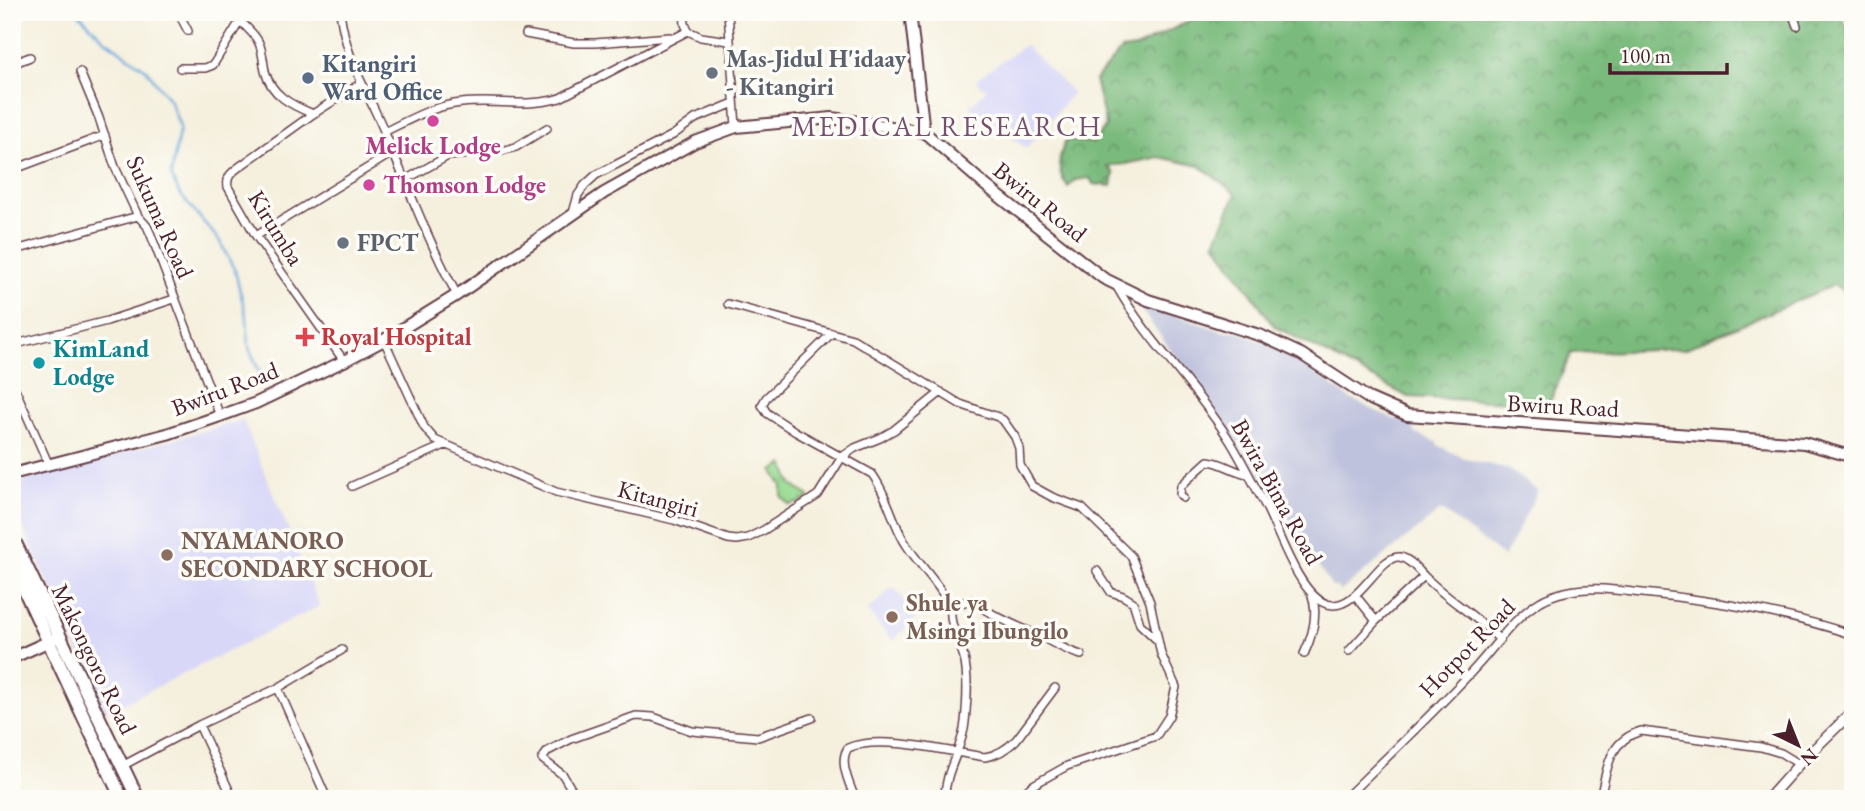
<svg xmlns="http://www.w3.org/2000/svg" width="1865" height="811" font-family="'EB Garamond',serif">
<defs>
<pattern id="grass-tufts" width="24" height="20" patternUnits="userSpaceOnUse" patternTransform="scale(1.75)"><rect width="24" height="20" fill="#99db93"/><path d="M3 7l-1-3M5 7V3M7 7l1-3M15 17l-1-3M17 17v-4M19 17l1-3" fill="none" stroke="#85bc7f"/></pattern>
<pattern id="forest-crowns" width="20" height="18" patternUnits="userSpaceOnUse" patternTransform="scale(1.75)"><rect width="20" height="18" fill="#7abb7d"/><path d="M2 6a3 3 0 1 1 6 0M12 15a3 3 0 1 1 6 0" fill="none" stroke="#669767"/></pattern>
</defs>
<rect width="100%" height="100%" fill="#fdfcf7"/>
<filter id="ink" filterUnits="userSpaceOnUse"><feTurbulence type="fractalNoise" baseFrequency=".0143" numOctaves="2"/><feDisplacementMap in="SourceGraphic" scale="14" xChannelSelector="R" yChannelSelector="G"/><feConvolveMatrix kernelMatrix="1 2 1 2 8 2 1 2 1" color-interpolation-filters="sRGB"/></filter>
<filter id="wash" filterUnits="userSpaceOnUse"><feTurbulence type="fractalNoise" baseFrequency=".00686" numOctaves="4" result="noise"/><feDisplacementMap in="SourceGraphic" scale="28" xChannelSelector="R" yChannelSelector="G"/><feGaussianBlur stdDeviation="1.57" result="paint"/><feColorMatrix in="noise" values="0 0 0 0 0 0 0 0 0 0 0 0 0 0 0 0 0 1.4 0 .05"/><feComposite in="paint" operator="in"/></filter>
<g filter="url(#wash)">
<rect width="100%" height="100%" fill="#f5f0de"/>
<path fill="#d8d7f8" d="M1025,45L1073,93L1026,148L969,107L987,89L980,86L976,79Z
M243,420L320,606L106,712L12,503V489L19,481Z
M893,587L918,616L893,641L867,611Z"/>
<path fill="#bfc2dd" d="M1143,305L1225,332L1237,331L1285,352L1351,399L1393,419L1410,421L1416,434L1437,442V445L1466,459L1508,469L1538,491L1504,557L1441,510L1340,592L1336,586L1333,588L1213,408L1140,308Z"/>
<path fill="url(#grass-tufts)" stroke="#727d5f" stroke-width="2" d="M784,464L792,485L809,496L805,501L790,505L782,497V486L773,471Z"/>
<path fill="url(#forest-crowns)" stroke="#626d54" stroke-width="2" d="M1206,12H1841L1853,46V296L1834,285L1684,349L1571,353L1549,404L1408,397L1274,326L1215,242L1236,194L1200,166L1159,157L1126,164L1107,166L1114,173L1112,186L1093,184L1090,178L1076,180L1068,187C1056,172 1058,157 1066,140L1093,143L1106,126L1095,80L1121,50L1136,48Z"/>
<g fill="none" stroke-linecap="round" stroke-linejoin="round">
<path stroke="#6ba7dc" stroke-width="2.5" d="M77,12L104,39L146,69L170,101L180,127L171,175L179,193L219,240L235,271L247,319L249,348L266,387"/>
</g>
</g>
<g filter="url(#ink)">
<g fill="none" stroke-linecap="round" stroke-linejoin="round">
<defs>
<path id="minor" d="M178,12L188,31
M236,12C240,25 254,31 259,43C263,52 263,62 265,71C271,95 291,105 313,114
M340,12C347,63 366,88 385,133C408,187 429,243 457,295
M684,12L685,24L688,31
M728,12L736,127
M1792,12L1797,26
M526,34L574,43H595L670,37
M12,47L18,61
M12,64L30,57
M180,68H205L213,65L240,21
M80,72L99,118L115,167L138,216L147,226L151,235L220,416
M384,132C409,120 434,105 462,103C495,99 528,108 560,98L688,31L701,37L729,41
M12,170L105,135
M405,180L448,156L502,151L516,147L547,128
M573,213L578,195L585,185L596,175L673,135L695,119L734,103
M256,236L392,153
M12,251L138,216
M1117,287C1148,342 1197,387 1230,441C1243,462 1254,485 1266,507C1279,532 1299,595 1327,604C1358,613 1378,554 1400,557C1410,559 1418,570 1425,577C1447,599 1475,615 1498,638
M728,304L853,339L960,404L998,417L1003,420L1015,437L1019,448L1020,465L1032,486L1052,497L1082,508L1131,556L1150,602L1161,654L1176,687L1169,716L1156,736L1067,766L1033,785L1017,799
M832,333L766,398L762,405L767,413L796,432L872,474C887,494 892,520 904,541C917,563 936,580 948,602C952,609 950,615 952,623C955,635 961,646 964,658C969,678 967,702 965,722C963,749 944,771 945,799
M384,340L424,427L435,440L556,492L674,520L728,539L737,540L748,538L764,530L818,495L842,457L855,448L880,438L894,430L941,392
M12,345L107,321L174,299
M344,361L256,236L228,187C226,177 231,173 239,167L313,114L360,84
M12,382L48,463
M352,486L445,445
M1183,498L1180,494L1181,486L1186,481L1208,461C1222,462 1234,472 1248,474
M1097,571L1111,592L1123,596L1133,602L1140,624L1157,640
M1355,595L1376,621
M950,607L971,600C991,615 1012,624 1035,634C1051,641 1064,650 1081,655
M1349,651L1376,621L1424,576
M1304,654C1313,635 1319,613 1311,593
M278,688L327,799
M199,725L233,799
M122,766L199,725L278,688L342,650
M577,799L563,775L542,759L548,751L571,739L636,716L653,717L692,731L758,737L812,718
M855,799C850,784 838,762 848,748C879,734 950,752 985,757C998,755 1007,749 1016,740L1055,688
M1344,799C1389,755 1435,712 1477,666C1498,643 1514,617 1541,601C1561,590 1582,588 1604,589C1688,597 1773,608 1853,635
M1600,799C1607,769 1608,741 1641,731L1761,747L1781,753L1799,764"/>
<path id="tertiary" d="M1768,799L1799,764L1853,711"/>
<path id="secondary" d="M910,12L924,132
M12,474L167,434L220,416L256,403L344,361L384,340L457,295L604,193L695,142L736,127L832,118L924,132L985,185L1103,278L1148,300L1262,336L1301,354L1368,398L1407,415L1804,443L1853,457
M12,658L54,639"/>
<path id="primary" d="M12,537L138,799
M12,563L122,799"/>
</defs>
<use href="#minor" stroke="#643e46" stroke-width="10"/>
<use href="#tertiary" stroke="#643e46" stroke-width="12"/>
<use href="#secondary" stroke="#643e46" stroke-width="14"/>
<use href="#primary" stroke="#643e46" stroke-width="16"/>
<use href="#minor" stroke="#fff" stroke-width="7"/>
<use href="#tertiary" stroke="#fff" stroke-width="9"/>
<use href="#secondary" stroke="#fff" stroke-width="10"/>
<use href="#primary" stroke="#fff" stroke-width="12"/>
</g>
</g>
<g fill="#6b7280" stroke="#fdfcf7" stroke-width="2.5">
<circle cx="712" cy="73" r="7"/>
<circle cx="343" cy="243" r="7"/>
</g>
<circle fill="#5c6f8a" stroke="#fdfcf7" stroke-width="2.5" cx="308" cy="78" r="7"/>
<g fill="#d1479c" stroke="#fdfcf7" stroke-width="2.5">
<circle cx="433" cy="121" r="7"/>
<circle cx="369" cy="185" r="7"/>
</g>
<path fill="#e0444e" stroke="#fdfcf7" stroke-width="2.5" d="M301.5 326.5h7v7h7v7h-7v7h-7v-7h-7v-7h7z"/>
<circle fill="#0f9aa8" stroke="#fdfcf7" stroke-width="2.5" cx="39" cy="363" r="7"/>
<g fill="#8d6e63" stroke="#fdfcf7" stroke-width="2.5">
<circle cx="167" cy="555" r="7"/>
<circle cx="892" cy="617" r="7"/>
</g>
<g text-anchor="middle" stroke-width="7" stroke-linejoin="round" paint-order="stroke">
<g font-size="24" font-weight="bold" fill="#5b616d" stroke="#fdfcf7" text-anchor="start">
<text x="726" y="67">Mas-Jidul H'idaay<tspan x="726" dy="28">- Kitangiri</tspan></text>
<text x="357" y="251">FPCT</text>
</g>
<g font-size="24" font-weight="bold" fill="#4e5e75" stroke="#fdfcf7" text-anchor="start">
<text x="322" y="72">Kitangiri<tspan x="322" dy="28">Ward Office</tspan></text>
</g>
<g font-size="24" font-weight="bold" fill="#b23c85" stroke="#fdfcf7">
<text x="433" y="154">Melick Lodge</text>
<text x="383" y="193" text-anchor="start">Thomson Lodge</text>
</g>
<g font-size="24" fill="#4a1f2b" stroke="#fdfcf7">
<text transform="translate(1040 202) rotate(39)" y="8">Bwiru Road</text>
<text transform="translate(160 217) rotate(66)" y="8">Sukuma Road</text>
<text transform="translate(276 228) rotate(58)" y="8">Kirumba</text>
<text transform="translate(225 389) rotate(-21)" y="8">Bwiru Road</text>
<text transform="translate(1563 406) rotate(3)" y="8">Bwiru Road</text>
<text transform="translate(1277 492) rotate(61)" y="8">Bwira Bima Road</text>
<text transform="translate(658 499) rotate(15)" y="8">Kitangiri</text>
<text transform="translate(1467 648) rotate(-46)" y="8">Hotpot Road</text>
<text transform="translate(94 659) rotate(64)" y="8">Makongoro Road</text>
</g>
<g font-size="24" font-weight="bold" fill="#be3a42" stroke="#fdfcf7" text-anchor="start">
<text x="321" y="345">Royal Hospital</text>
</g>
<g font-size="24" font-weight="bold" fill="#0d838f" stroke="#fdfcf7" text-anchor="start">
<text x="53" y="357">KimLand<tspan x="53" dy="28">Lodge</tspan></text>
</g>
<g font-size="24" font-weight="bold" fill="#785e54" stroke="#fdfcf7" text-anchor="start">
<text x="181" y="549">NYAMANORO<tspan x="181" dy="28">SECONDARY SCHOOL</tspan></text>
<text x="906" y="611">Shule ya<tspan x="906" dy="28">Msingi Ibungilo</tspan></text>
</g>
<g font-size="28" letter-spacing="2" fill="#75506f" stroke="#fdfcf7">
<text x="947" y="136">MEDICAL RESEARCH</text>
</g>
</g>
<rect width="1865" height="811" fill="none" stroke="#fdfcf7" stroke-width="42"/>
<g transform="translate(1798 745) rotate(137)" stroke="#fdfcf7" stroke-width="5" paint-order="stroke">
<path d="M0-5L12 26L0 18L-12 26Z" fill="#4a1f2b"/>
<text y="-10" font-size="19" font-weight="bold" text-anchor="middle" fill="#4a1f2b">N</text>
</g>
<path d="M1610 63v10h117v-10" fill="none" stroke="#4a1f2b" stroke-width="3.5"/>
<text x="1620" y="63" font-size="21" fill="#4a1f2b" stroke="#fdfcf7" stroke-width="5" paint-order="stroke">100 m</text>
</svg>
